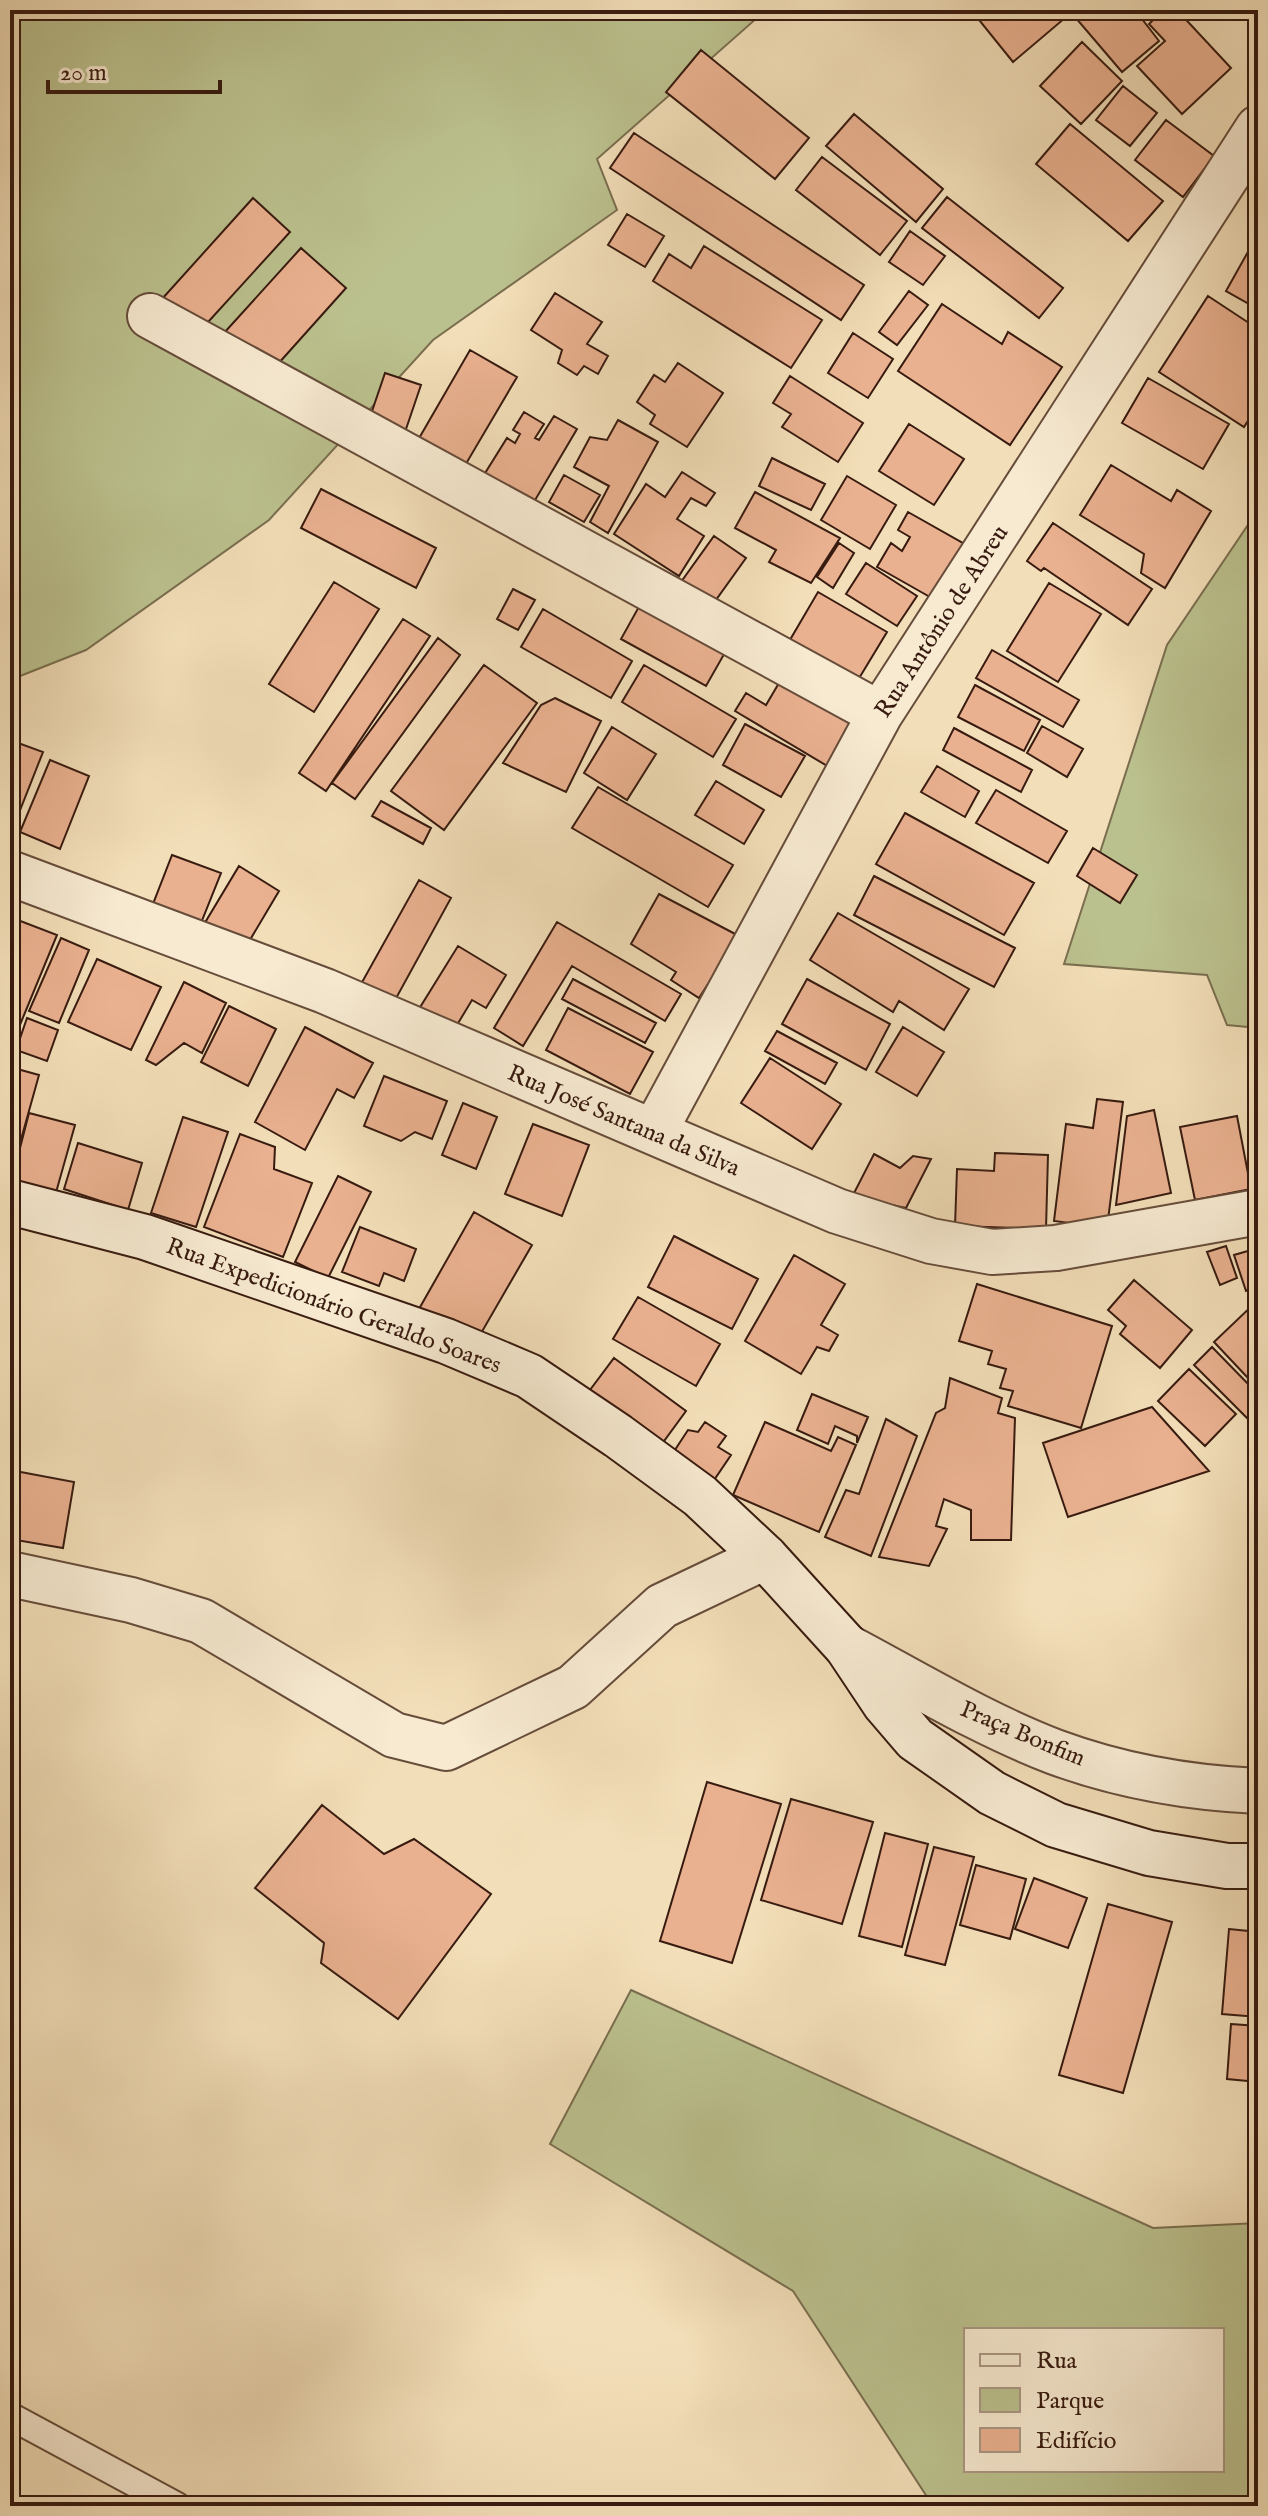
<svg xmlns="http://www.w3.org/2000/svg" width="1268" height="2516" font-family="'IM FELL English',serif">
<rect width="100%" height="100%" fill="#f2deb8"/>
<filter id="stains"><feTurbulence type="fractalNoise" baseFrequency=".0025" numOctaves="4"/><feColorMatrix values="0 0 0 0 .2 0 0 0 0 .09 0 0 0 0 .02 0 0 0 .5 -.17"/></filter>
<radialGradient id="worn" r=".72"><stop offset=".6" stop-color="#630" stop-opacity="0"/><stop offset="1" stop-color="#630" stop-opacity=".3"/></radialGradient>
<path fill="#bbc18e" stroke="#7a6e4f" stroke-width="2" fill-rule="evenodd" d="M10,10H766L597,159L617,210L433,340L269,520L86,650L10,680Z
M1258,510V1028L1227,1025L1207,975L1064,964L1167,645Z
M631,1990L1153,2228L1258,2223V2505L933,2506L793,2291L550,2144ZM1222,2330V2470H966V2330Z"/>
<path fill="#eab190" stroke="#381b10" stroke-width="2" d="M971,10H1058L1065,18L1013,62Z
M1069,10H1135L1159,41L1122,72Z
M1163,10H1177L1231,68L1182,114L1137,66L1165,41L1149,24Z
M1082,42L1122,81L1081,124L1040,86Z
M701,50L809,138L775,179L666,92Z
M1123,86L1157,113L1130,146L1096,120Z
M854,114L943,189L916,222L826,146Z
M1166,120L1214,156L1183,197L1135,160Z
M1070,124L1163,201L1128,241L1036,164Z
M634,133L864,285L841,320L610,168Z
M822,157L907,221L880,255L796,190Z
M947,197L1063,288L1039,318L922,228Z
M253,198L290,232L199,332L162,299Z
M627,214L664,236L645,267L608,245Z
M910,231L945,256L923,285L889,262Z
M1258,234V309L1226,291Z
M704,246L822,320L791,368L653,281L669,254L691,268Z
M301,248L346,288L269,374L224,333Z
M909,291L928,305L897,345L879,332Z
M555,293L602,322L587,344L608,356L598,374L584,366L577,375L558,363L562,350L531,330Z
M1208,296L1258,329V405L1244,427L1159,372Z
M942,304L1002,344L1008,332L1062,367L1010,445L898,371Z
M853,333L893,359L868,398L828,373Z
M470,350L517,377L460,474L414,447Z
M678,363L723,393L687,447L650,424L655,415L637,402L654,375L665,382Z
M385,373L421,385L405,432L369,420Z
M790,376L863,423L838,462L782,427L791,414L773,403Z
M1148,378L1229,424L1203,469L1122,423Z
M524,412L544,424L535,438L539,440L554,416L577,429L531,507L482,478L507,438L515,443L520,434L513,430Z
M618,420L658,442L608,533L590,522L609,486L574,467L590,437L607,440Z
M909,424L964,459L934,505L879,471Z
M772,458L825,484L811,510L759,486Z
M1111,465L1171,501L1177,490L1211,511L1165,588L1141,573L1144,554L1080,515Z
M682,472L715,493L706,506L691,498L677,519L704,536L679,576L614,534L646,484L665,497Z
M564,475L600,495L584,522L549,502Z
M847,476L896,505L870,549L821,520Z
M321,489L436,548L416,588L301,528Z
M755,492L840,538L811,583L769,562L776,550L735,528Z
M908,512L968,546L937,601L877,567L891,543L902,551L910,537L898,530Z
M1053,523L1152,589L1128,625L1044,568L1041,571L1027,561Z
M714,536L746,558L713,604L681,582Z
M839,543L854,553L833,588L817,577Z
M866,563L917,596L897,626L846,594Z
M334,582L379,609L314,712L269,684Z
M1049,583L1101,614L1058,682L1007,651Z
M513,589L535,600L518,630L497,619Z
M818,592L887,632L855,685L787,645Z
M646,594L731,642L706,686L621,639Z
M543,609L632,661L611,698L521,647Z
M403,619L430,636L326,791L299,773Z
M438,638L460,655L355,799L332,783Z
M992,650L1079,700L1063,727L976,678Z
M484,665L537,703L444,830L391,791Z
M644,665L736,719L713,757L622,702Z
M786,671L870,721L839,773L735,711L746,693L766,705Z
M975,685L1040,720L1024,751L958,717Z
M555,698L601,721L566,792L503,763L541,705Z
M745,724L805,756L781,797L723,765Z
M1042,726L1083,749L1067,777L1027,753Z
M612,727L656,754L627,800L584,773Z
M954,728L1032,770L1021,792L943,750Z
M10,740L43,752L13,828L10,827Z
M50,760L89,776L60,849L20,832Z
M937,766L979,791L965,817L921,792Z
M716,781L764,810L744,844L695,815Z
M598,787L733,865L708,907L572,828Z
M996,790L1067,831L1048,863L976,823Z
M381,801L431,828L423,844L372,816Z
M905,813L1034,883L1004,935L876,864Z
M1093,848L1137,875L1120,903L1077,876Z
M172,855L221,873L201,923L153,904Z
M239,866L279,891L244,950L203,926Z
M874,876L1015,948L994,987L854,915Z
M419,880L451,898L394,1002L361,984Z
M659,894L739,936L699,998L671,980L676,972L631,944Z
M838,913L969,989L944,1030L899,1001L893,1012L810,960Z
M10,917L57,935L10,1049Z
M557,922L681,994L665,1021L572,966L523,1046L494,1028Z
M61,938L89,950L59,1023L29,1011Z
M458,946L506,975L486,1008L472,1000L454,1030L419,1009Z
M97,959L161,987L131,1050L68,1022Z
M573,979L656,1023L645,1043L562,999Z
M807,979L890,1024L866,1070L782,1024Z
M184,982L226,1003L202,1053L184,1043L156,1065L146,1060Z
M229,1006L276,1029L248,1086L201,1062Z
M568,1008L653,1052L630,1094L546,1050Z
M27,1018L58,1030L47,1061L16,1050Z
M305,1027L373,1063L354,1098L337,1089L305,1150L255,1122Z
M903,1027L944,1052L917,1096L876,1072Z
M777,1031L837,1063L825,1084L765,1051Z
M770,1058L841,1104L812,1149L741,1103Z
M10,1067L39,1075L10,1179Z
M384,1076L447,1101L432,1139L415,1132L401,1141L364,1126Z
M1258,1083V1157L1248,1084Z
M1097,1099L1123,1102L1107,1228L1054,1221L1066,1124L1093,1128Z
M463,1103L497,1117L476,1169L442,1155Z
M1154,1110L1171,1193L1116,1205L1127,1116Z
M29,1113L75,1125L55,1196L11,1183Z
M1237,1116L1251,1189L1195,1200L1180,1127Z
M183,1117L228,1132L196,1227L151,1213Z
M533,1124L589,1145L562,1216L505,1194Z
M240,1134L275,1147L274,1169L312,1183L283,1257L204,1227Z
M78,1143L142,1163L128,1210L64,1189Z
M995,1153L1048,1155L1046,1229L955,1226L957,1169L994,1171Z
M874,1154L900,1168L913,1156L931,1159L906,1208L852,1197Z
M338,1176L371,1192L328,1278L295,1262Z
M474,1212L532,1245L476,1342L419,1309Z
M360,1227L416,1249L404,1281L384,1273L379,1286L342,1272Z
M674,1236L758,1279L732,1329L648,1287Z
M1226,1246L1237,1278L1220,1285L1207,1252Z
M1258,1248V1286L1246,1291L1234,1255Z
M794,1255L845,1284L821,1325L838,1335L829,1351L817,1347L801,1374L745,1341Z
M1134,1280L1192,1330L1160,1368L1120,1334L1126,1326L1108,1310Z
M977,1284L1112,1326L1081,1428L1008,1406L1013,1391L1000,1388L1006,1369L988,1364L992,1351L959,1341Z
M638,1297L720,1344L696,1386L613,1339Z
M1258,1300V1369L1248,1378L1214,1342Z
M1212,1347L1253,1389L1258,1383V1407L1247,1418L1194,1365Z
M614,1358L686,1411L656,1452L584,1398Z
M1189,1369L1236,1414L1205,1446L1158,1401Z
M950,1378L1002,1398L998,1413L1015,1418L1011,1540H971V1510L944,1499L936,1526L947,1529L929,1566L879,1557L936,1413L945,1408Z
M812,1394L868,1417L857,1443V1436L835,1426L828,1444L797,1430Z
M1152,1407L1209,1471L1068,1517L1043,1443Z
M886,1419L917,1436L871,1556L825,1537L846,1490L859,1494Z
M705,1422L726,1436L718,1447L731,1455L710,1486L669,1459L688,1430L698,1432Z
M765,1422L831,1451L838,1437L856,1445L819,1532L733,1495Z
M10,1470L74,1482L63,1548L10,1539Z
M707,1782L781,1804L732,1963L660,1941Z
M791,1799L873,1822L842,1924L761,1900Z
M322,1805L384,1854L414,1839L491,1894L398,2019L321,1963L324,1943L255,1888Z
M885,1833L928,1844L902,1947L859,1936Z
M934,1847L974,1857L945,1965L905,1955Z
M976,1865L1026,1879L1010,1939L960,1925Z
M1034,1878L1087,1898L1068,1948L1015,1929Z
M1108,1904L1172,1922L1123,2093L1059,2075Z
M1229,1929L1258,1932V2017L1222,2014Z
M1231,2024L1258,2026V2082L1227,2079Z"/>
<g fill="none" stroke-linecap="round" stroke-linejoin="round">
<defs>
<path id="service" d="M10,2416L177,2506"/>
<path id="minor" d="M150,316L880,714
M10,873L325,991L837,1211L931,1241L992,1252L1056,1248L1258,1212
M654,1132L880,714L1258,128
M10,1574L131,1600L201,1621L394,1735L446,1748L573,1687L662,1606L765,1557
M847,1647C915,1683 982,1724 1055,1752C1120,1776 1189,1788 1258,1791"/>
<path id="secondary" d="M10,1202L145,1237L446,1341L529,1376L618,1436L700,1496L765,1557L847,1647L885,1704L915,1739L992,1793L1056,1825L1149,1853L1227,1866H1258"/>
</defs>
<use href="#service" stroke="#664c3a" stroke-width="30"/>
<use href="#minor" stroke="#664c3a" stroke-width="48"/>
<use href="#secondary" stroke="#381b10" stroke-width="48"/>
<use href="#service" stroke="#f7ead1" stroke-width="26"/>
<use href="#minor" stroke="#f7ead1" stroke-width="44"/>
<use href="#secondary" stroke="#f7ead1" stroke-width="44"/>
</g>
<g text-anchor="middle" stroke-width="6" stroke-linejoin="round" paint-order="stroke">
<g font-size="24" fill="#381b10" stroke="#f7ead1">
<text transform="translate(941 621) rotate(-57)" y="8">Rua Antônio de Abreu</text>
<text transform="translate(624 1120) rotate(23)" y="8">Rua José Santana da Silva</text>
<text transform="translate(334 1305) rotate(20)" y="8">Rua Expedicionário Geraldo Soares</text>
<text transform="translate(1023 1733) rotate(23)" y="8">Praça Bonfim</text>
</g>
</g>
<rect width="1268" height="2516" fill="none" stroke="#f2deb8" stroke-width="40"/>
<rect x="12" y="12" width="1244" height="2492" fill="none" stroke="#381b10" stroke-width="4"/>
<rect x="20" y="20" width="1228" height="2476" fill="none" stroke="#381b10" stroke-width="2"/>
<rect x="964" y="2328" width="260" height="144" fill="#f7ead1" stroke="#ab9784" stroke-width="2"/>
<rect x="980" y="2354" width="40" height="12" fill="#f7ead1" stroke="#ab9784" stroke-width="2"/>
<text x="1036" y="2368" font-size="24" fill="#381b10">Rua</text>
<rect x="980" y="2388" width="40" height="24" fill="#bbc18e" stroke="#ab9784" stroke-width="2"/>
<text x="1036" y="2408" font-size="24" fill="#381b10">Parque</text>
<rect x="980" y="2428" width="40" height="24" fill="#eab190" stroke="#ab9784" stroke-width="2"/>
<text x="1036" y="2448" font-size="24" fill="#381b10">Edifício</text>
<path d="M48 80v12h172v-12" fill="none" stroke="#381b10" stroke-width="4"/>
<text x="60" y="80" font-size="24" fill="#381b10" stroke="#f7ead1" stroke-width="6" paint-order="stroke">20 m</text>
<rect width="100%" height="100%" filter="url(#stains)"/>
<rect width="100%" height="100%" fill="url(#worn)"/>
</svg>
